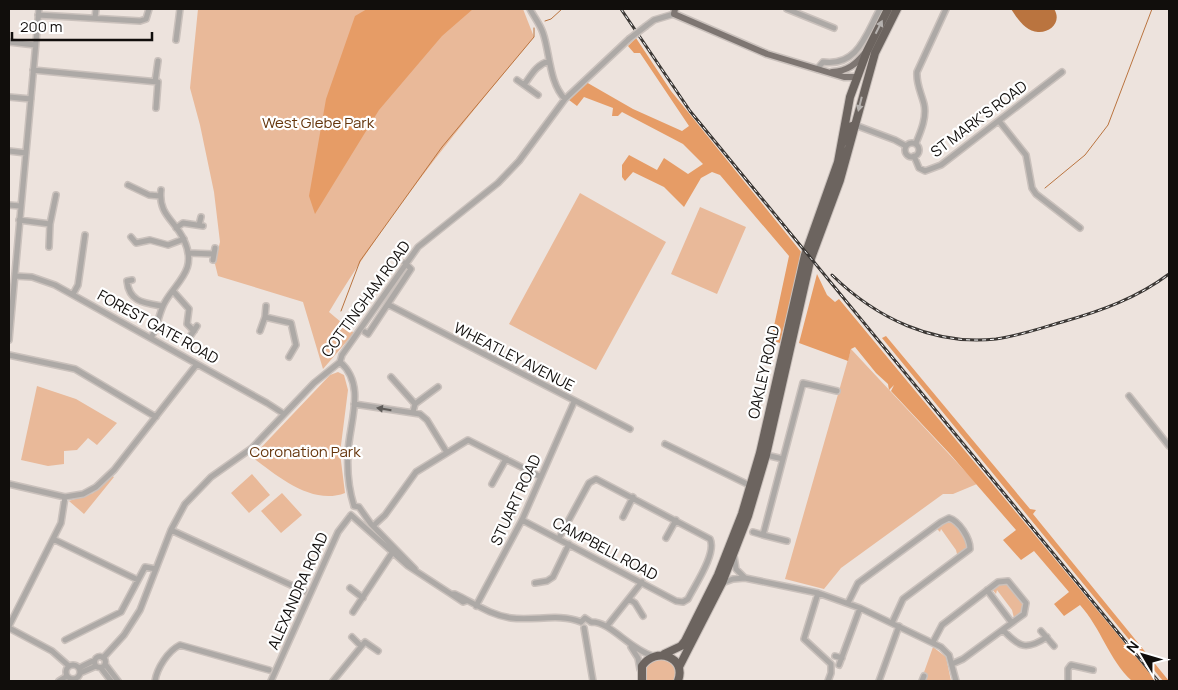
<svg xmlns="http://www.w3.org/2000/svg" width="1178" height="690" font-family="Manrope,sans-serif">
<rect width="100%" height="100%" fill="#ede3dd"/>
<path fill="#e9b999" d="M198,9H523L534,37C461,125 388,213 329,312L354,333L323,369L303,302L218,276L215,264L220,242L214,192L200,125L190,88Z
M580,193L666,242L596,370L509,324Z
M700,207L746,227L717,294L671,274Z
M851,349L977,484L953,494H943L841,568L824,589L785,579Z
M338,372L344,375L348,390L340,453L345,493C312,506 276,475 252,457L330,375Z
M37,386L76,399L117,423L97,445L88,438L77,450L64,451V464L48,466L21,460Z
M252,474L270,495L249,513L231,493Z
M112,476L114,477L84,514L69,501L93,493Z
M282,493L302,515L281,533L261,511Z
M947,521L954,523L967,541L966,551L958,558L956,550L941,529L940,532L936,528Z
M1004,582L1009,584L1024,605L1023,611L1014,618L1012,610L997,590L996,594L992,589Z
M933,647L946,657L951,681H924L923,675Z
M660,658C672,662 679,668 674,681H647C643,668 648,662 660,658Z"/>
<path fill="#e69c66" d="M367,9H473L442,36L379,110L315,214L309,196L326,99L355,16Z
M636,38L671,91L802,253L780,343L771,340L789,256L720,175L712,172L701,178L684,207L664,187L633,172L625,181L622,177V165L629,155L657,170L664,158L688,174L703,164L683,144L622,112L618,116H612L613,108L584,97L577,106L569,100L586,82L633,109L682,131L689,126L640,53H634L628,46Z
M817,274L827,295L835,302L839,299L1156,681H1132C1109,660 1101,628 1080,605L1064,616L1054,604L1069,592L1034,551L1021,560L1003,540L1016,530L950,454L891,391L894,385L889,390L888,384L876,373L855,347L851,349L848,361L799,343Z
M886,336L1030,509L1036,510L1033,514L1169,681H1163L882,338Z"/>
<path fill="#ba743f" d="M1011,9H1054C1062,21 1051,33 1038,32C1026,32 1017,18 1011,9Z"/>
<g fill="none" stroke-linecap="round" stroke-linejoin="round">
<path stroke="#ba743f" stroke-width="1" d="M545,21L551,19L562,9
M1045,188L1085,155L1108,125L1152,9
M341,311L360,261L442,147L534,37V28"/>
<defs>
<path id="minor" d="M530,9C534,17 540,24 543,33C550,53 549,83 565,99
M787,9L834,28
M38,15L140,21L146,19L149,9
M95,18L96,9
M646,26L654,20L674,14
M176,40L180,9
M9,42L35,45
M817,69L823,62C858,67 866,34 880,9
M33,70L158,82L156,108
M517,80L524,85
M155,82L158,61
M538,95L524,85C532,74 536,65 549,61
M9,97L31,99
M999,121L1026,155L1032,188L1036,194L1080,228
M855,125L895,140L906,146
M905 150a7 7 0 1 1 14 0a7 7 0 1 1-14 0Z
M916,143C921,131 927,117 924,104C921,92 916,84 917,72L946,9
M9,151L26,153
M914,156L919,168L925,171L941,165L1062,72
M128,185L149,195L160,196
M9,205L20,206
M19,220L50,224L56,195
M199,225L201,217
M176,228L183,223L203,226
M131,237L136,243L150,240L168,245L184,239
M49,247L50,224
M188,253L214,254
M213,260L215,248
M15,276L32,277L55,285L267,403L284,414
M132,280L127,281C129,302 144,303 162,306
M173,291L189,309L187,324L194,331
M73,294L78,285L85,235
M389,305L630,429
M265,317L291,323L296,345L289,357
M260,331L265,317L266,306
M365,332L368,334L411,269L405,263
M191,335L197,326
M151,338C158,326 159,312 165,302C177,281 198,270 184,240C175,220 158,215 161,190
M9,340L39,9
M9,355L75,369L156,417
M340,362C367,385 349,423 348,453C347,470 349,490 354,506
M391,377L415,404L413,412
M1129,396L1169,446
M354,404L420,414L427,420L446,451
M415,404L438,387
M665,444L751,486
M766,455L783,459
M9,484L65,497L83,494L96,487L114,470L197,364
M492,484L506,459
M354,506L359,507L371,524L415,569
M351,515L408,566L451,594H455C474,603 490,615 511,618C535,621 559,613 581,622
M623,517L633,497
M522,520L676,601L683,602L688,599C695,585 717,553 710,539L596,479L589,483L559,538
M373,526L385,515L416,472L468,440L541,477
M171,530L304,591
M753,532L763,535
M666,538L676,520
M53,539L138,580
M787,541L763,535L803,383L837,391
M734,556L736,569L745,578
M535,583L547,581L553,577L569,544
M722,583L733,579L745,578L818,593L860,608L941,647L949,655L956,681
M350,588L363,598
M987,590L1012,623
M818,593L804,639L831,664V673L828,681
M451,594L463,602L466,601
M629,599L635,603L643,616
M848,603L858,583L941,522L949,518C959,521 970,538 970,549L903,599L892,623
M476,606L522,520L574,402
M353,612L392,553
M581,622L585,618L591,622
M591,622C610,621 629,649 653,656
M9,626L61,523L65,497
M607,626L642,582
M9,628L52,651L69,666
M584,628L593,681
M1003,630C1019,647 1026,651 1047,637
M1041,631L1054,646
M352,637L361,646
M65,640L121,612L145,567L156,569
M933,642L942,625L998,582L1008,581L1026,603L1024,614L963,659L952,664
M631,647L638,658L640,669
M835,656L842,658
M94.5 662a5.5 5.5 0 1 1 11 0a5.5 5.5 0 1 1-11 0Z
M103,658L124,635L140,610L171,530L185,504L211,477L252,448L314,383L340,362L342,355L418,247L498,183L519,161L565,99L629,39
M105,664L118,681
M839,665L860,608
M66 672a7 7 0 1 1 14 0a7 7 0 1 1-14 0Z
M79,668L95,660
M101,668L111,681
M80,673L96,666
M59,681L67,676
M155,681C157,668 168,651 180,645L269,670
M271,681L338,532L351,515
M333,681L365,642L378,651
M879,681L899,626
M922,681L924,676
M1068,681V669L1071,665L1093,670"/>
<path id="major" d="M675,9L674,14L767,54L844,77H857
M832,72C848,71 856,64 865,53"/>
<path id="highway" d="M843,142L849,127L855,125
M664,654L681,646L685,641L718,575L742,514L760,453L805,255L838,162L850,97L867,51L888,9
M679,667L722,583L748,516L766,455L810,261L840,180L875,53L897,9
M642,681V666C656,646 687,657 678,681"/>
</defs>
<use href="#minor" stroke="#cac1bc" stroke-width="8"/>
<use href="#major" stroke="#cac1bc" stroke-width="9"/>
<use href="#highway" stroke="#cac1bc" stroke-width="10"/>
<use href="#minor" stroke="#ada9a6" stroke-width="5"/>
<use href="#major" stroke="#7e7672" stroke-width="6"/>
<use href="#highway" stroke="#6c645f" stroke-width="8"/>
<defs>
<path id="rail" d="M621,9L690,111L1158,681
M832,275C876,318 934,346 996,339C1018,336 1041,328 1062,322C1101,311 1137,298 1169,274"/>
</defs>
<use href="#rail" stroke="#3c3835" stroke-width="3"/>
<use href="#rail" stroke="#fff" stroke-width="1" stroke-dasharray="4" stroke-linecap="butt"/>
<defs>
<path id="minor-bridge" d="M629,39L646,26"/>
</defs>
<use href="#minor-bridge" stroke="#cac1bc" stroke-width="8" stroke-linecap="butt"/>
<use href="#minor-bridge" stroke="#ada9a6" stroke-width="5"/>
</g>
<defs><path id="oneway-solid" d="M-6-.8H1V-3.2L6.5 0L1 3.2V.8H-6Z" transform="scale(1.25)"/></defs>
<g fill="#b6b2af">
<use href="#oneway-solid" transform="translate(879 27) rotate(-63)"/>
<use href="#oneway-solid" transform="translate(860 104) rotate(104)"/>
</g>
<use fill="#5f5c59" href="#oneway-solid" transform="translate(384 409) rotate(-171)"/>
<g text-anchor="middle" stroke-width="4.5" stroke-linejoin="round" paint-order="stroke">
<g font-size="15" fill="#110e0c" stroke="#fff">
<text transform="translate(979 119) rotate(-37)" y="5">ST MARK'S ROAD</text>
<text transform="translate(366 299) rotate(-54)" y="5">COTTINGHAM ROAD</text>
<text transform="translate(158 327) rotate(29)" y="5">FOREST GATE ROAD</text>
<text transform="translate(514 357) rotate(27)" y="5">WHEATLEY AVENUE</text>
<text transform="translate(764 372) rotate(-77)" y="5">OAKLEY ROAD</text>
<text transform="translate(516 500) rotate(-65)" y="5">STUART ROAD</text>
<text transform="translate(605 549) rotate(28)" y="5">CAMPBELL ROAD</text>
<text transform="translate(298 591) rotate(-66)" y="5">ALEXANDRA ROAD</text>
</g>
<g font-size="15" fill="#65350c" stroke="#fff">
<text x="318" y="128">West Glebe Park</text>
<text x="305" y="457">Coronation Park</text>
</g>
</g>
<rect width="1178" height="690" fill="none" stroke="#110e0c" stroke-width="20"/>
<g transform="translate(1143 655) rotate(308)" stroke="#ffffff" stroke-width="4" paint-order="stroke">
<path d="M0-4L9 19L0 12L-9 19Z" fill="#110e0c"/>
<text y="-8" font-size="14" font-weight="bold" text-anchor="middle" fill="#110e0c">N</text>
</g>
<path d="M12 32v8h140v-8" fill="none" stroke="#110e0c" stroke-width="2.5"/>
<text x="20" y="32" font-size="15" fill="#110e0c" stroke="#ffffff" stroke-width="4" paint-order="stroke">200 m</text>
</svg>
